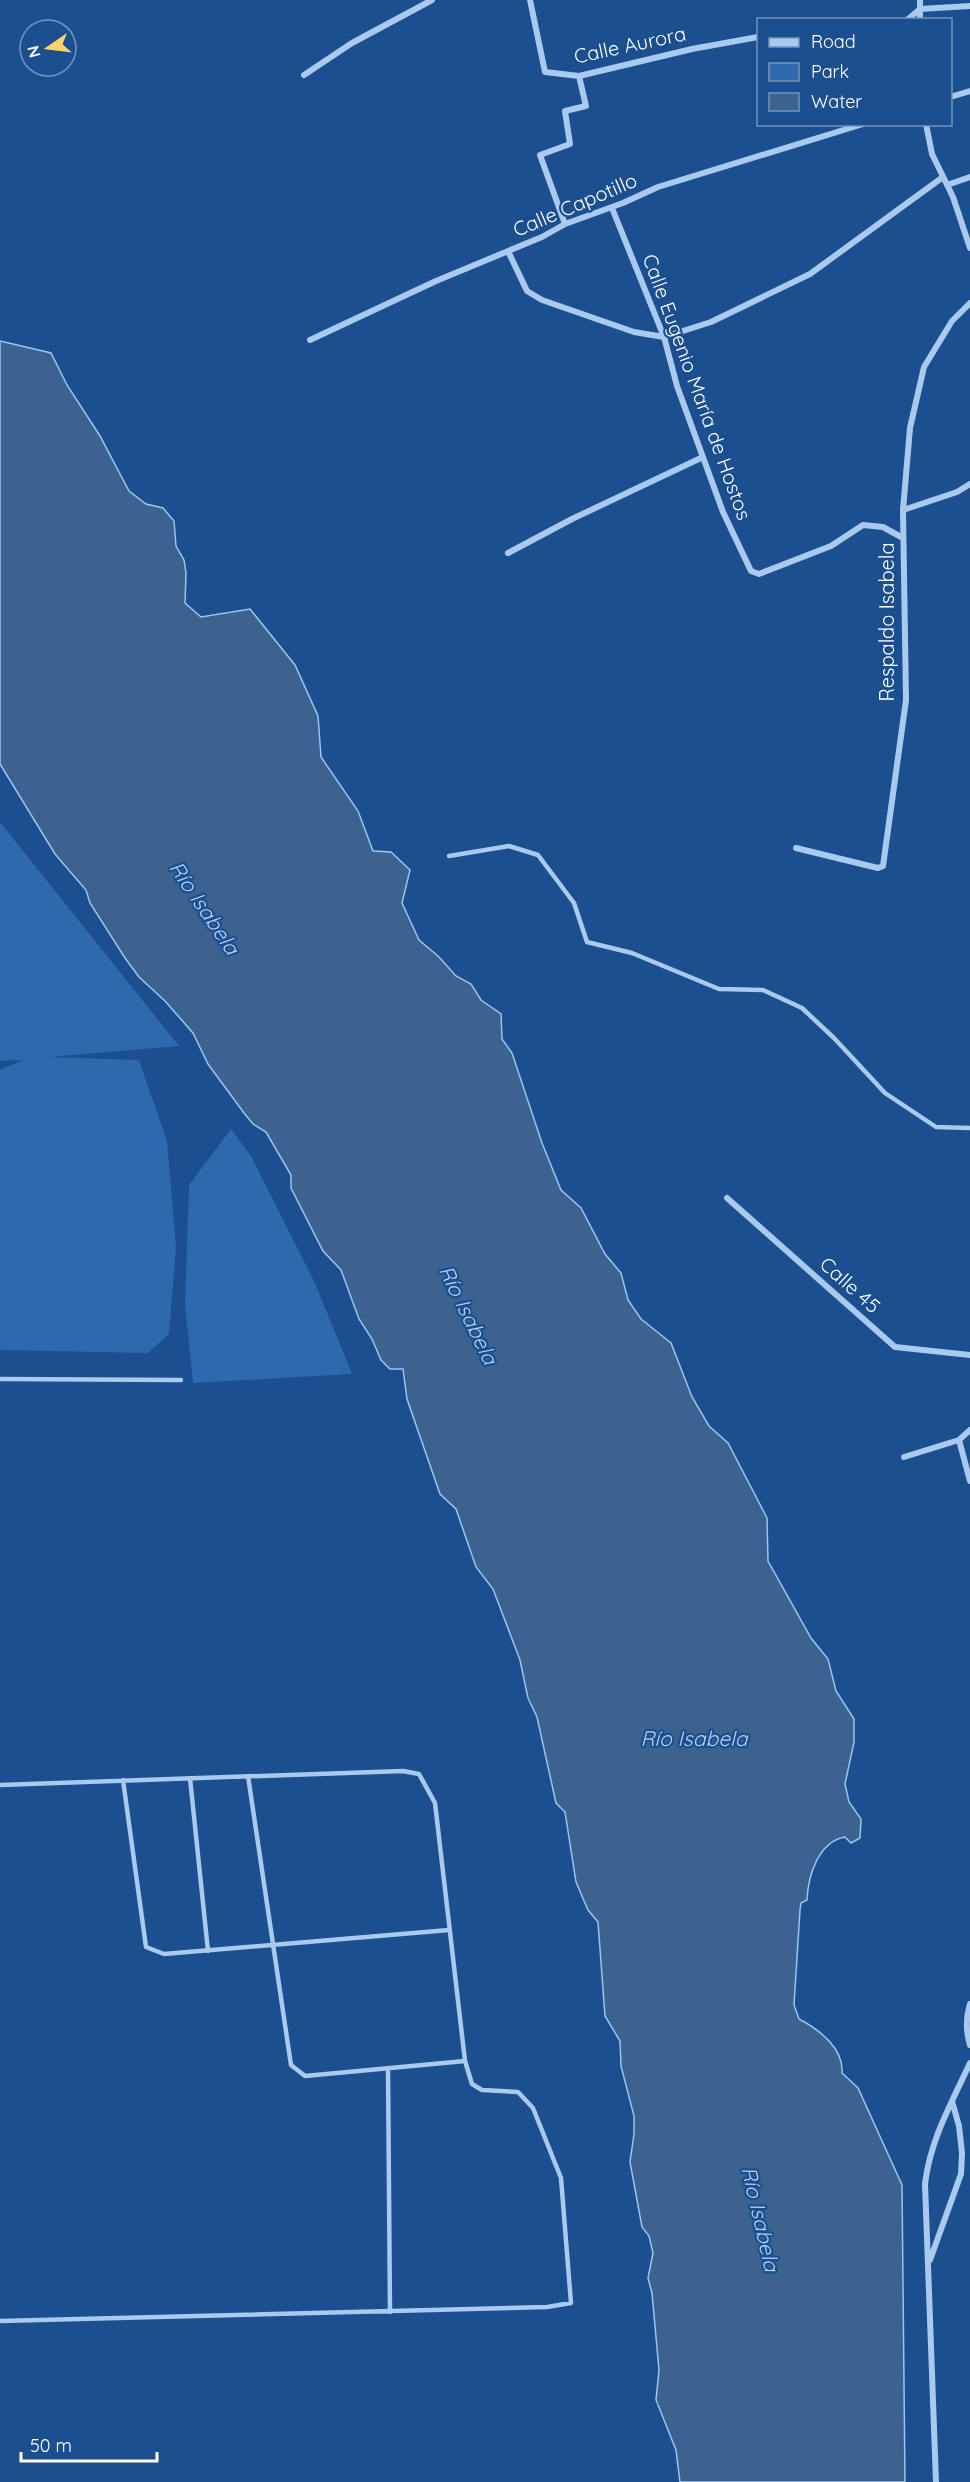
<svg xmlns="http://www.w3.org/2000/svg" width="970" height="2482" font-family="Quicksand,sans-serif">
<rect width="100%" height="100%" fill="#1b4f8f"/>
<path fill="#2e69ad" d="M0,822L179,1046L49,1057L139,1060L167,1141L176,1247L169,1334L148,1353L0,1350V1070L23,1060L0,1061Z
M231,1129L251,1156L315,1283L352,1374L193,1383L185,1305L189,1185Z"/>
<path fill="#3c6290" stroke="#9cc4f0" stroke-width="1.5" d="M0,341L51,353L67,385L100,436L129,491L146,504L163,508L174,521L176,546L184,560L186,573L185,603L201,617L250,609L295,665L318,716L321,757L358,811L373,851L391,852L410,870L402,903L419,940L438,956L456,976L471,984L481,1000L501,1014L502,1039L512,1053L542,1143L561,1190L581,1208L605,1254L621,1273L628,1300L641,1319L671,1343L692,1397L709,1426L728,1443L767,1518L768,1561L811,1638L828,1659L836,1691L854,1719V1742L845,1784L849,1802L861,1819L860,1838L851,1843L845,1837C818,1842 808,1876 807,1900L801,1903L800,1910L794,2005L799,2019C820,2030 844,2049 842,2073L858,2088L902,2185L905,2482H680L676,2450L656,2400L659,2370L652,2293L648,2278L653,2253L649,2236L642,2227L630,2162L634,2134V2116L621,2066L620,2041L605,2016L598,1922L588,1910L576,1882L565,1812L556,1803L537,1717L528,1698L520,1660L493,1589L476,1567L456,1509L440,1494L407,1399L403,1369H390L381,1360L372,1339L359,1319L341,1270L323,1251L291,1188V1175L266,1132L253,1124L244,1113L208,1064L193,1033L165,1001L139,977L125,958L90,903L86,890L55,854L0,764Z"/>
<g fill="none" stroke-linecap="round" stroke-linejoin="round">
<path stroke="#a9c9ee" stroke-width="4.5" d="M449,856L509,846L538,855L574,903L587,942L632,953L719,989L763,990L802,1008L834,1038L885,1093L936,1127L970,1128
M0,1379L181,1380
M248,1776L291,2065L305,2076L465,2061
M190,1778L208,1951
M123,1780L146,1947L164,1954L449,1930
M0,1785L403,1771L419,1774L435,1803L465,2061L472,2084L482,2090L518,2092L533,2108L561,2178L571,2303L547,2307L0,2321
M388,2068L390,2312"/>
<path stroke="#a9c9ee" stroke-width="6" d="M530,0L545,72L579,76L692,49L758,37
M907,20L920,9L970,6
M920,20V0
M304,75L352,43L432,0
M950,97L970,91
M926,124L932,154L953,197L970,248
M947,185L970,177
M612,208L664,337L677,386L723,512L751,571L759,574L831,546L863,525L883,527L903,538
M565,224L540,155L570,144L565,111L586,106L579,76
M508,251L527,291L542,300L634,332L664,337L711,322L810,274L943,177
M310,340L436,281L542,237L565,224L623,203L658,187L863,124
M903,510L957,492L970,484
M508,553L572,519L703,457
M796,848L878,868L883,866L906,700L903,510L910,428L924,367L952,321L970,303
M727,1198L895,1347L970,1355
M970,1430L959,1440L970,1481
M904,1457L959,1440
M970,2004C966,2017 966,2032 970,2045
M930,2260L961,2174L962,2153L959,2126L952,2101
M936,2482L925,2184C930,2140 952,2102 970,2063"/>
</g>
<g text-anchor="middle" stroke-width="4.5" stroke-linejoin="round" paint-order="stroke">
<g font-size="20" fill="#fff" stroke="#1b4f8f">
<text transform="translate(630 45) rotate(-12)" y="7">Calle Aurora</text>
<text transform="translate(575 205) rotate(-23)" y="7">Calle Capotillo</text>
<text transform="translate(697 387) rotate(70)" y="7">Calle Eugenio María de Hostos</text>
<text transform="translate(887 622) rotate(-90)" y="7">Respaldo Isabela</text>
<text transform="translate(850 1285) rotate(42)" y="7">Calle 45</text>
</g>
<g font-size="21" font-style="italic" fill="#b5d3f5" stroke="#1b4f8f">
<text transform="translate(204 908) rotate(56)" y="7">Río Isabela</text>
<text transform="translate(468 1315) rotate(64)" y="7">Río Isabela</text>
<text x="694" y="1746">Río Isabela</text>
<text transform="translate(760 2219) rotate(77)" y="7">Río Isabela</text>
</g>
</g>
<rect x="757" y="18" width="195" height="108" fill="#1b4f8f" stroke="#7695bc" stroke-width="1.5"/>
<rect x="769" y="38" width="30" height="9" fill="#a9c9ee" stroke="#7695bc" stroke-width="1.5"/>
<text x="811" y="48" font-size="18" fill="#ffffff">Road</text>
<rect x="769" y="63" width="30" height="18" fill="#2e69ad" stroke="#7695bc" stroke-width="1.5"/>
<text x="811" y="78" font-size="18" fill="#ffffff">Park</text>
<rect x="769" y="93" width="30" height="18" fill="#3c6290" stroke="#7695bc" stroke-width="1.5"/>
<text x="811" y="108" font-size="18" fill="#ffffff">Water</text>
<g transform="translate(48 48) rotate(256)"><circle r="28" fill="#1b4f8f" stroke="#7695bc" stroke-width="1.5"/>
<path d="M0-4.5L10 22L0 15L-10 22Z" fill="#ffd166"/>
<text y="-9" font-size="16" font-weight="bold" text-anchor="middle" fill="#ffffff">N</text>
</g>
<path d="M21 2452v9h136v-9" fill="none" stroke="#ffffff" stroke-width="3"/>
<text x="30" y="2452" font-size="18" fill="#ffffff" stroke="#1b4f8f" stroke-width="4.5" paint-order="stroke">50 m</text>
</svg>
